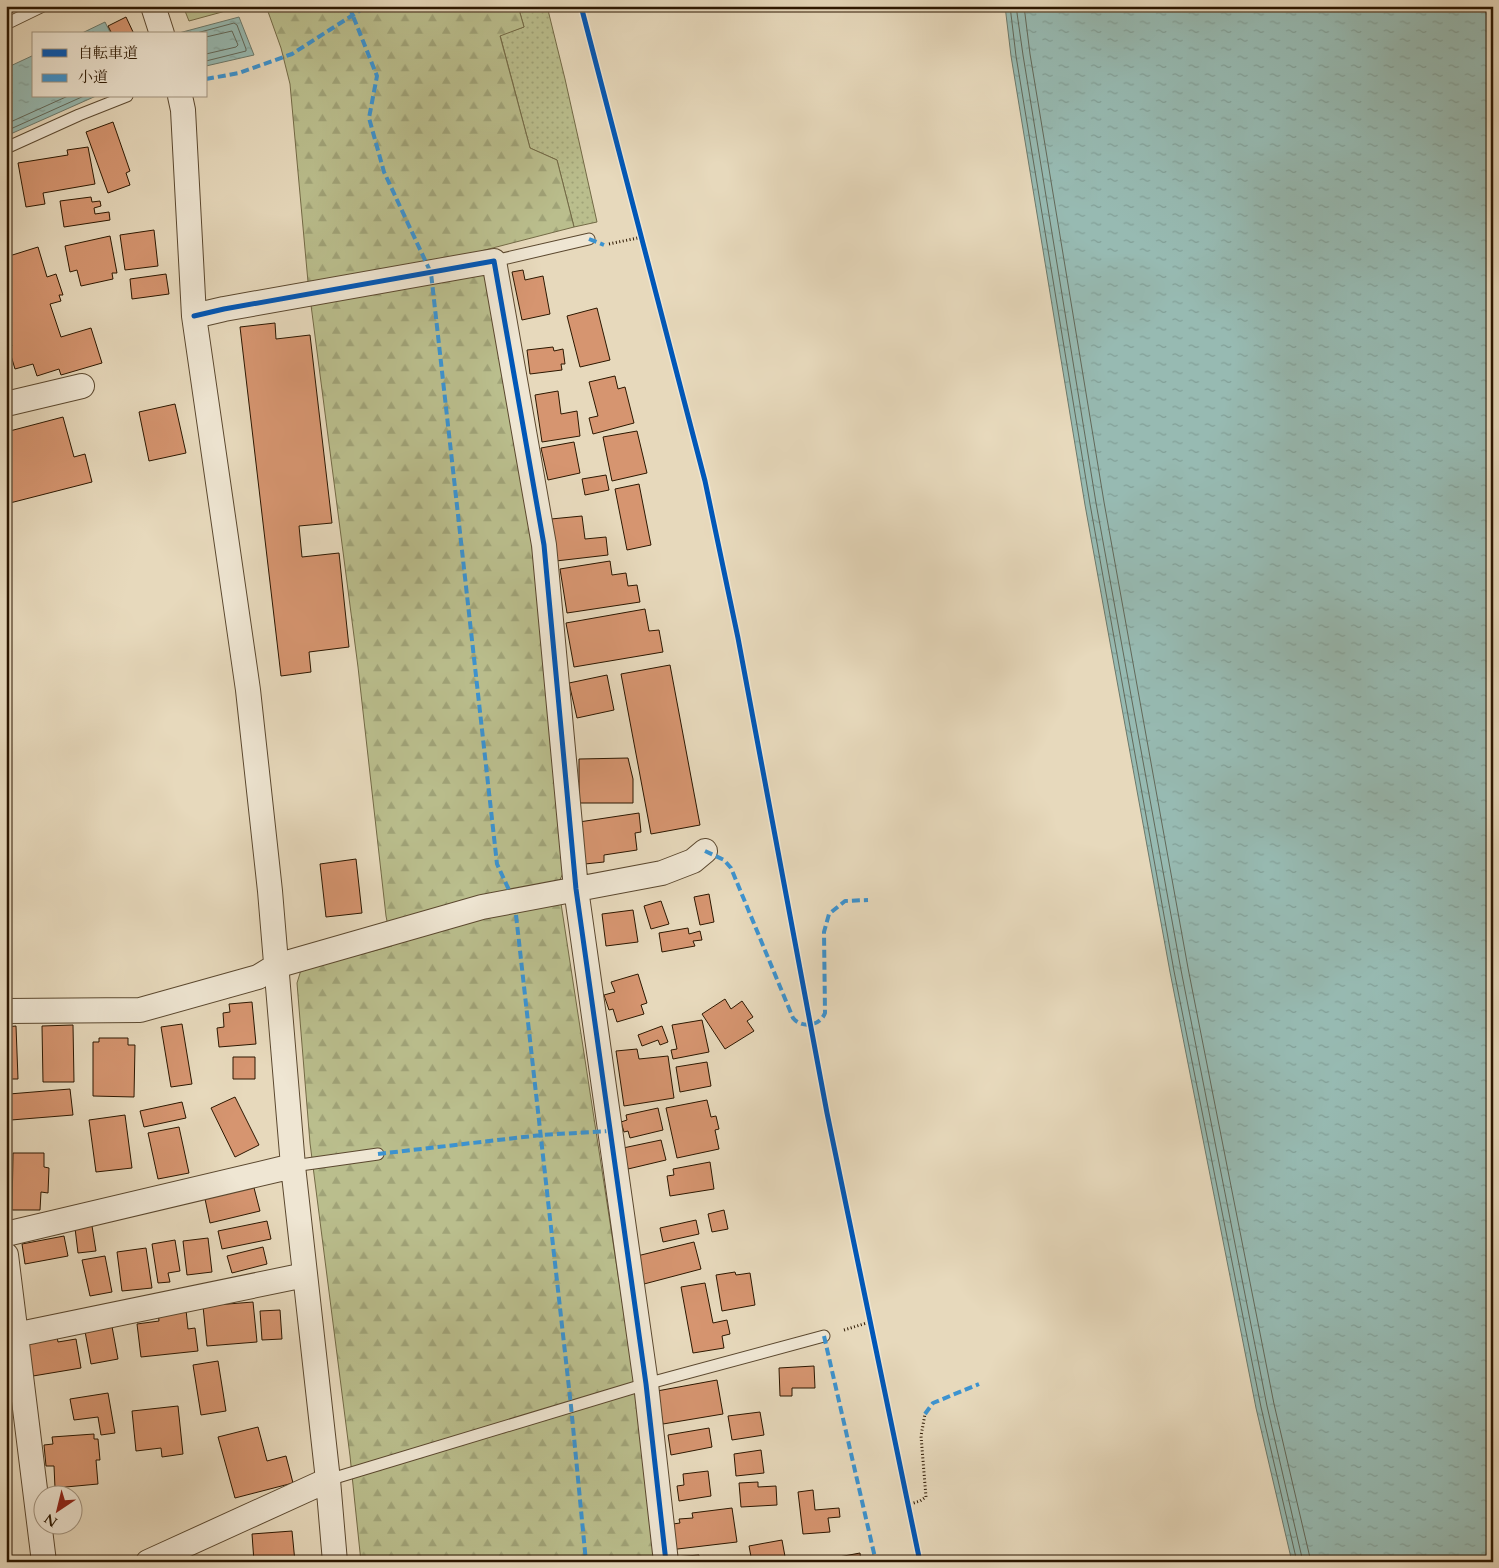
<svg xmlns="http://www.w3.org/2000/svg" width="1499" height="1568" font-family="Cardo,'Noto Serif JP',serif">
<defs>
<pattern id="grass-dots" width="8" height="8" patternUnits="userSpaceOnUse" patternTransform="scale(1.25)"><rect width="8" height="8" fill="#babe8d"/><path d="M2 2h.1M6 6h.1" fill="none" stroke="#a0a378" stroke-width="1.8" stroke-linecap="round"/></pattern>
<pattern id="forest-firs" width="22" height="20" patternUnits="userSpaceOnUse" patternTransform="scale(1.25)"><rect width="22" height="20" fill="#babe8d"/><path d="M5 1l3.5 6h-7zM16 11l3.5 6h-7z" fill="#a0a378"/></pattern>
<pattern id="water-ripples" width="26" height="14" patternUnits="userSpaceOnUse" patternTransform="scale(1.25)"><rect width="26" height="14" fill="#97bab2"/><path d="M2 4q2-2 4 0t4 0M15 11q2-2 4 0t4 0" fill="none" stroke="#829f97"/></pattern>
</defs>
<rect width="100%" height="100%" fill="#e7d9bc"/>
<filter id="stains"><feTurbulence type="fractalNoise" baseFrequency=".004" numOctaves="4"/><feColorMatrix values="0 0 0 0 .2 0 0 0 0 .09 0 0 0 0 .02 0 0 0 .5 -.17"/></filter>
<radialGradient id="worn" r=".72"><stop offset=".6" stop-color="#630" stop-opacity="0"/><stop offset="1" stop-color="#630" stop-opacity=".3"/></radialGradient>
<path fill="url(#grass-dots)" stroke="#736a46" d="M518,6H547L565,79L597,222L574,227L557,160L530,148L500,35L524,27Z"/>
<path fill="url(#forest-firs)" stroke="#736a46" d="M183,6H244L189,21Z
M266,6H518L524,27L500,36L530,148L557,160L574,227L481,251L529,515L564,871L558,884L637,1398L656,1562H361L350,1456L310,1143L297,983L301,970L392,946L386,916L358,667L308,282L290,84L281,48Z"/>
<path fill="url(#water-ripples)" stroke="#6c796b" d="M1005,6H1493V1562H1292L1256,1408L1170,972L1085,505L1011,56Z
M239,17L254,55L206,66V34H175Z
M105,22L111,34H80Z
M34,55V96H96L6,136V68Z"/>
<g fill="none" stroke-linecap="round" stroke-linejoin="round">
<path stroke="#626859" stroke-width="1" d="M1010,6L1016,56L1090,504L1174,971L1261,1407L1297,1562
M1016,6L1023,55L1096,503L1181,970L1267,1406L1303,1562
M1024,6L1030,54L1104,502L1188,968L1274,1404L1311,1562
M193,34L234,23L237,25L246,49V51L206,61
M206,37L232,31L238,45L236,47L206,54
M6,124L68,96
M6,131L84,96"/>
</g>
<path fill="#d69570" stroke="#2c1700" d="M126,17L134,34H112L108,26Z
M113,122L130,171L126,173L130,185L108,193L86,132Z
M88,147L95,184L43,193L45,204L26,207L18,163L68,155L67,150Z
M91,197L92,202L100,201L101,206L94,208L95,214L109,212L110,220L64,227L60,201Z
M154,230L158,266L125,270L120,235Z
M110,236L117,273H112L113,279L81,286L77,270L70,272L65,246Z
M38,247L47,277L56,274L63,295H59L61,301L50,304L61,337L91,328L102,363L61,375L59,369L37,376L33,364L15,369L9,349L12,346L6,333V257Z
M523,270L525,280L543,276L550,314L522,320L512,272Z
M166,274L169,294L132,299L130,279Z
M597,308L610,360L580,367L567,316Z
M275,323L276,339L310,335L332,523L299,526L302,557L339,553L349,647L309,652L311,672L281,676L240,327Z
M553,347L554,351L563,349L565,364H561L562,370L530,374L527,350Z
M615,376L618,389L625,387L634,423L593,434L589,418L598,416L589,382Z
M558,391L561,414L577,411L580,436L542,442L535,395Z
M175,404L186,453L149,461L139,412Z
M63,417L74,457L85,454L92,482L6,504V432Z
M637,431L647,473L612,481L603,437Z
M574,442L580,473L548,480L541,448Z
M606,475L609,490L585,495L582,479Z
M639,484L651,545L627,550L615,489Z
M582,516L585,539L606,537L608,555L556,561L551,519Z
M610,561L612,575L626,573L628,586L637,585L640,602L567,613L560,569Z
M645,609L649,631L659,630L663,652L574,667L566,623Z
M670,665L700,825L651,834L621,674Z
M607,675L614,710L577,718L569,683Z
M628,758L633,779V803H579V759Z
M639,813L641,832L635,833L637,850L604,855V862L585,864L579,822Z
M356,859L362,913L326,917L320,864Z
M709,894L714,922L700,925L694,897Z
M661,901L669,924L651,929L644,906Z
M633,910L638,942L606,946L602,914Z
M688,928L689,934L700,931L702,940L693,941L695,946L662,952L659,933Z
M638,974L647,1003L641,1005L644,1014L617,1022L613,1009L609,1010L604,995L615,992L611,982Z
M725,999L731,1009L742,1001L753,1017L747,1021L754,1031L725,1049L702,1014Z
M252,1002L256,1044L219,1047L217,1028L224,1027L223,1013L230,1012L229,1004Z
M702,1020L709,1052L673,1059L671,1050L677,1049L672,1025Z
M182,1024L192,1084L171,1087L161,1027Z
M73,1025L74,1082H43L42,1026Z
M16,1026L18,1079H6V1027Z
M662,1026L668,1042L660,1045L658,1040L642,1046L638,1035Z
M99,1038H128V1045H135L134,1097L93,1096V1042H99Z
M637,1049L639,1059L668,1056L674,1098L624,1106L616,1051Z
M233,1057H255V1079H233Z
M707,1062L711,1086L680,1092L676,1067Z
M70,1089L73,1115L11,1120L9,1094Z
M235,1097L259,1145L235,1157L211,1108Z
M707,1100L711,1117L716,1116L719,1129L715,1130L719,1149L677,1158L666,1108Z
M182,1102L186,1118L144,1127L140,1111Z
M658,1108L663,1130L630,1138L628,1131L624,1132L621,1122L627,1120L626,1115Z
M125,1115L132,1168L96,1172L89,1120Z
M179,1127L189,1173L158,1179L148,1133Z
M661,1140L666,1160L628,1169L623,1148Z
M13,1153H44V1167L49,1168L48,1193L41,1192L40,1210H12Z
M710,1162L714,1189L670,1196L667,1176L674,1175L673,1169Z
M253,1184L260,1211L210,1223L204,1194Z
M724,1210L728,1229L712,1232L708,1214Z
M696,1220L699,1234L663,1242L660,1228Z
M267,1221L271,1239L222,1249L218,1231Z
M92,1226L96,1251L78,1253L75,1228Z
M64,1236L68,1256L25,1264L22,1244Z
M208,1238L212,1272L187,1275L183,1241Z
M175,1240L180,1271L168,1273L170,1282L158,1283L152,1244Z
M694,1242L701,1269L644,1284L637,1256Z
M263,1247L267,1264L232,1273L227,1256Z
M146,1248L152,1288L122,1291L117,1252Z
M105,1256L112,1292L90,1296L82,1260Z
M735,1272L736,1275L750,1273L755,1305L722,1311L716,1275Z
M705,1283L713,1323L727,1320L730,1334L722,1336L724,1348L693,1353L681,1287Z
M253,1302L257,1342L207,1346L203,1306Z
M186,1310L188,1329L195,1328L198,1351L141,1357L137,1324L159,1321L158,1313Z
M280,1310L282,1339L262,1340L260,1311Z
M111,1321L118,1359L91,1364L84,1326Z
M57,1337L58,1342L76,1339L81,1368L33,1376L27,1342Z
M218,1361L226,1411L201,1415L193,1365Z
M814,1366L815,1388H792V1396H780L779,1368Z
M717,1380L723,1414L663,1424L657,1391Z
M108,1393L115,1433L101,1435L98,1417L74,1420L70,1399Z
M178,1406L183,1454L162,1457L161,1448L136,1451L132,1411Z
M760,1412L764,1435L732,1440L728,1416Z
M258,1427L267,1461L286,1456L293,1483L235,1498L218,1437Z
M709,1428L712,1447L671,1455L668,1435Z
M94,1434V1439H98L100,1460H96L98,1484L55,1488L54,1466H46L44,1445L53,1444L52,1437Z
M761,1450L764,1473L736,1476L734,1454Z
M708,1471L711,1496L679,1501L677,1486L684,1485L683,1474Z
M758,1482V1487L776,1486L777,1505L741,1507L739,1483Z
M813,1490L815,1510L839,1508L840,1517L828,1518L830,1532L803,1534L798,1492Z
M732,1508L737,1542L669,1550L666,1525L680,1523L679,1519L693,1518L692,1513Z
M292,1531L295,1562H254L252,1534Z
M782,1540L786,1562H752L749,1546Z
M860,1553L861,1562H812Z
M699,1555V1562H674V1557Z"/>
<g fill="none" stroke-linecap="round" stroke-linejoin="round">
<defs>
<path id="lane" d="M6,24L43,6
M6,148L79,115L127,96
M494,261L589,239
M293,1166L378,1154
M328,1480L646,1384L824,1336"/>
<path id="street" d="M153,6L162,34
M180,96L183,110L194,316L248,690L270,891L293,1166L328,1480L335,1562
M194,316L224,309L494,261L544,545L576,889L646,1384L666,1562
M6,404L82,386
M6,1011L140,1010L258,977L276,966L482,907L662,873L693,861L705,851
M6,1234L293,1166
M6,1255L44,1562
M15,1335L305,1275
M148,1562L328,1480"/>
</defs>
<use href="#lane" stroke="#5b482f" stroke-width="13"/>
<use href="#street" stroke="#5b482f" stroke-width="26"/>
<path stroke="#2c1700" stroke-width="3" stroke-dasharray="1 2.5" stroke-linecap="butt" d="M609,244L642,237
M844,1330L870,1322
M907,1505L920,1501L926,1497L921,1436L925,1414"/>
<use href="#lane" stroke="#efe6d3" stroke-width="11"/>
<use href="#street" stroke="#efe6d3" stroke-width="24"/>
<path stroke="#3c93d0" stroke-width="4" stroke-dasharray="8 4" stroke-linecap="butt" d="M349,6L377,76L369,118L384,172L431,273L497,864L509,890
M206,79L239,73L292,54L367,6
M589,239L604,245
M705,851L724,860L731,868L793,1018C802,1029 820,1026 825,1013L824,932L829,914L845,901L868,900
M516,915L571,1406L586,1562
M378,1154L541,1135L610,1131
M824,1336L876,1562
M925,1414L933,1403L979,1384"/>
<defs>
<path id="cycleway" d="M581,6L705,481L738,638L827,1113L920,1562
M194,316L224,309L494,261L544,545L576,889L646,1384L666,1562"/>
</defs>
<use href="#cycleway" stroke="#efe6d3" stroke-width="8"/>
<use href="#cycleway" stroke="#0057b8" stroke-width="5"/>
</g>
<rect width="1499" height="1568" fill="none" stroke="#e7d9bc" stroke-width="25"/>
<rect x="8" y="8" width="1484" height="1553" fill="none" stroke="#2c1700" stroke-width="2.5"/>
<rect x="12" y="12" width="1474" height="1543" fill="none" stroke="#2c1700"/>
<rect x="32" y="32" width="175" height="65" fill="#efe6d3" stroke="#a1937f"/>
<rect x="42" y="49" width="25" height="8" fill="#0057b8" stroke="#a1937f"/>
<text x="78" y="58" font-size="15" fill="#2c1700">自転車道</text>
<rect x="42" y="74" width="25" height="8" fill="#3c93d0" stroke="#a1937f"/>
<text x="78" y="82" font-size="15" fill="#2c1700">小道</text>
<g transform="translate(58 1510) rotate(215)"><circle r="24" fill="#efe6d3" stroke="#a1937f"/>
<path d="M0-4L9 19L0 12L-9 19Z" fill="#8f2418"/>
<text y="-8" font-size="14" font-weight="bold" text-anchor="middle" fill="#2c1700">N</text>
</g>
<rect width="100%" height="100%" filter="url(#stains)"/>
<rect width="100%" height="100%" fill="url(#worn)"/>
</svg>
